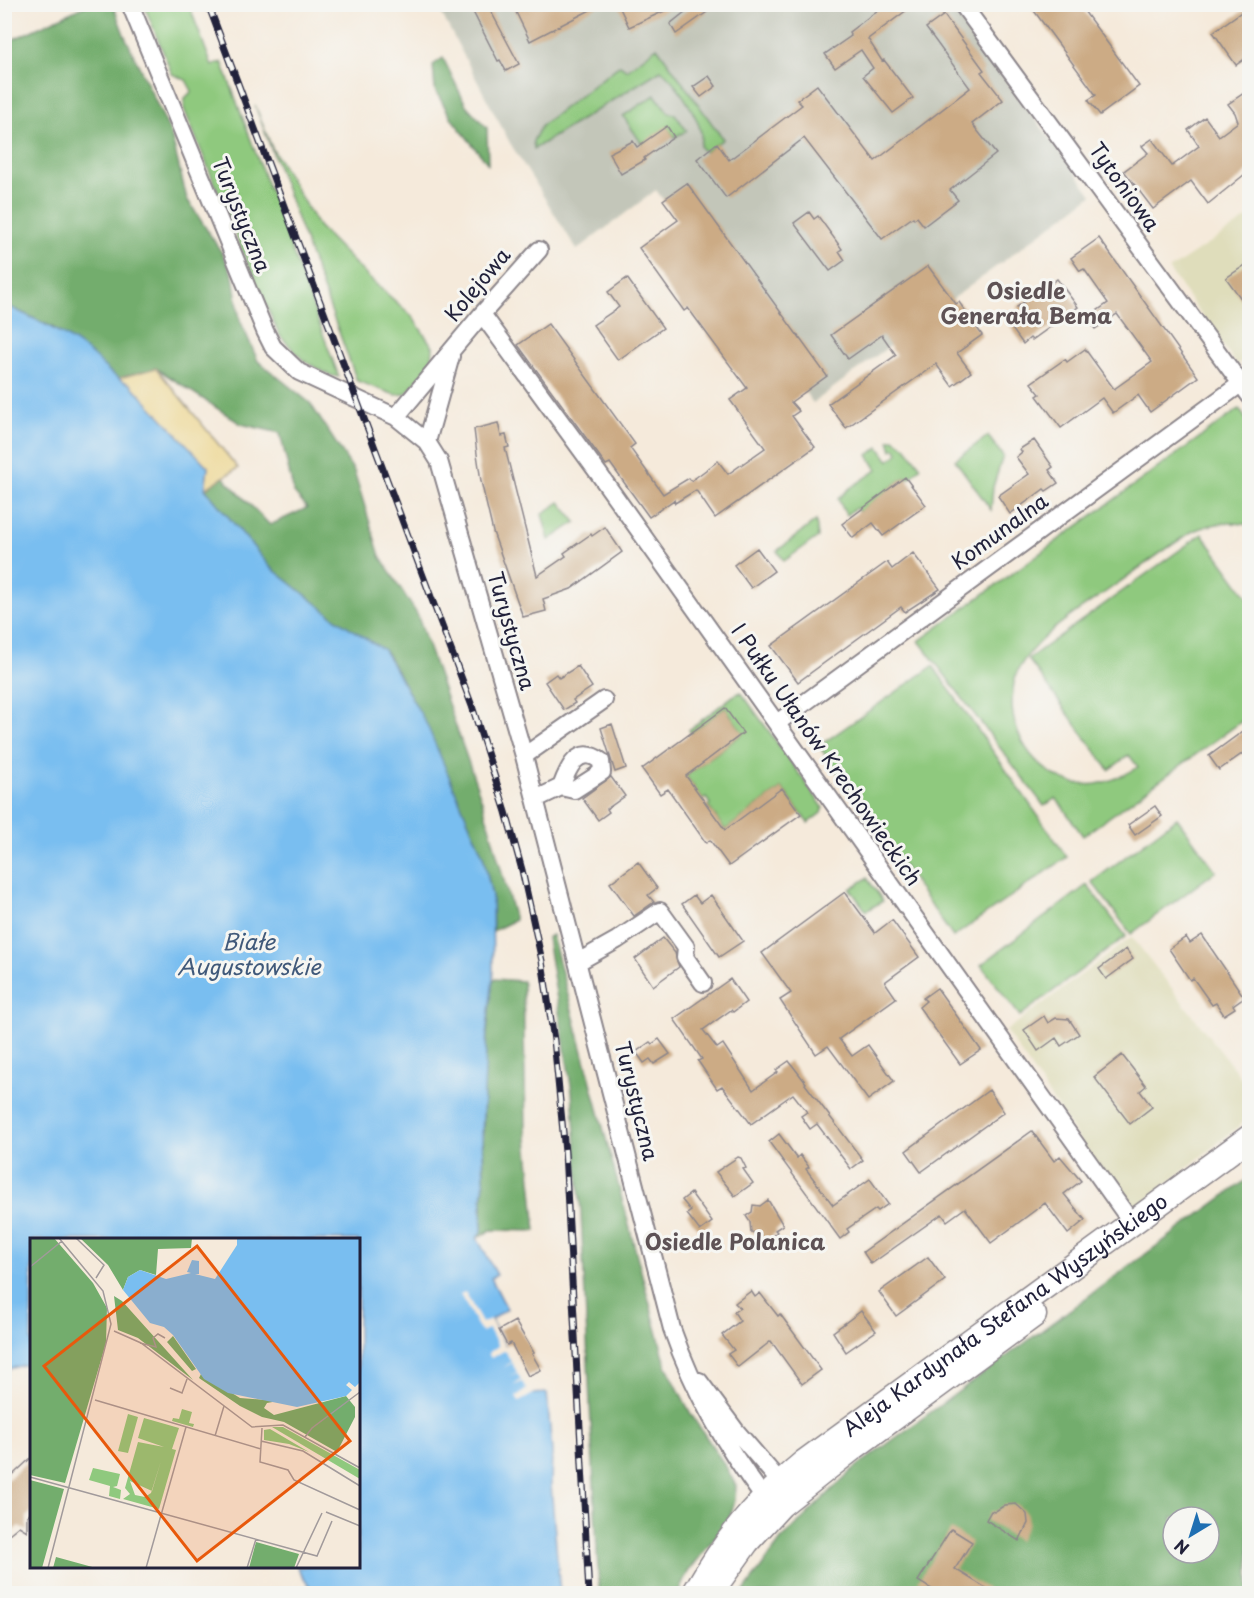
<svg xmlns="http://www.w3.org/2000/svg" width="1254" height="1598" font-family="'Playpen Sans',sans-serif">
<rect width="100%" height="100%" fill="#f6f6f2"/>
<filter id="ink" filterUnits="userSpaceOnUse"><feTurbulence type="fractalNoise" baseFrequency=".0167" numOctaves="2"/><feDisplacementMap in="SourceGraphic" scale="12" xChannelSelector="R" yChannelSelector="G"/><feConvolveMatrix kernelMatrix="1 2 1 2 8 2 1 2 1" color-interpolation-filters="sRGB"/></filter>
<filter id="wash" filterUnits="userSpaceOnUse"><feTurbulence type="fractalNoise" baseFrequency=".008" numOctaves="4" result="noise"/><feDisplacementMap in="SourceGraphic" scale="24" xChannelSelector="R" yChannelSelector="G"/><feGaussianBlur stdDeviation="1.35" result="paint"/><feColorMatrix in="noise" values="0 0 0 0 0 0 0 0 0 0 0 0 0 0 0 0 0 1.4 0 .05"/><feComposite in="paint" operator="in"/></filter>
<g filter="url(#wash)">
<rect width="100%" height="100%" fill="#f5eadb"/>
<path fill="#dfddbb" d="M1249,217V356L1237,365L1169,270Z
M1132,937L1249,1088V1118L1129,1214L1006,1031Z"/>
<path fill="#c3c6b9" d="M437,5H951L1092,195L813,403L656,190L577,250L510,143Z"/>
<path fill="#8fc97e" stroke="#58765c" stroke-width="1.5" d="M144,5H189L212,66L222,62L339,377L329,375L304,361L280,336L245,258L184,109L185,98L192,91L186,80L172,74Z
M657,47L723,139L705,152L700,147C700,143 702,137 701,133C698,116 675,80 661,70L534,149L533,141L542,125L620,65L627,70Z
M655,95L669,113L675,114L687,131L674,137L667,127L642,144L623,116Z
M255,105L272,148L318,226L369,278L411,315L433,347L432,362L406,394L395,395L357,381Z
M1239,409L1249,423V525C1229,521 1213,523 1193,531C1166,548 1140,568 1114,586C1081,610 1038,633 1018,670C1013,680 1013,690 1012,701C1011,744 1050,790 1096,784C1109,782 1128,774 1138,767L1129,755L1109,770L1028,659L1202,534L1249,599V716L1083,836L1056,798L1044,806L919,641Z
M988,436L1003,456L993,487L991,510L955,460Z
M894,439L906,447L921,467L910,478L905,477L859,512L856,508L846,515L838,499L850,488L877,470L868,455L879,447L889,461L899,453L895,448L892,450L889,440Z
M560,502L576,522L549,540L542,514Z
M816,521L818,537L784,561L777,551Z
M933,666L1067,857L953,937L819,746Z
M741,692L823,807L821,813L808,823L782,788L725,830L708,806L710,804L706,798L703,800L686,776L743,733L725,708L691,733L689,730L733,696Z
M1177,818L1216,871L1131,934L1092,882Z
M867,878L883,901L866,911L850,889Z
M1087,885L1126,936L1020,1016L981,965Z"/>
<path fill="#73ad6d" stroke="#4a6854" stroke-width="1.5" fill-rule="evenodd" d="M87,5H113L124,34L171,134L187,199L224,256L233,276L240,320L258,361L310,403L354,471L380,556L417,614L483,804L515,920L493,931L492,896L483,856L427,726L387,653L336,619L270,567L205,489L223,477L270,525L307,508L294,493L280,433L241,424L156,368L116,379L87,351L52,327L5,305V43Z
M443,58L466,105L487,128L488,164L452,119L435,90L433,65Z
M552,935L666,1365L691,1414L726,1467L736,1486L735,1500L729,1520L688,1572L678,1593H599L581,1214L572,1092L547,938Z
M493,979L523,981L526,1128L536,1231L491,1230L477,1238L482,1231C481,1212 484,1195 484,1176C482,1110 484,1045 493,979Z
M1249,1178V1593L742,1594L781,1540L852,1470ZM1173,1517H1209V1553H1173Z"/>
<path fill="#eeda9e" stroke="#887e6c" stroke-width="1.5" d="M156,368L238,468L205,489L208,467L116,379Z"/>
<path fill="#79bef0" stroke="#4e7096" stroke-width="1.5" d="M5,305C33,318 61,331 86,350C103,363 109,376 130,384L208,467L205,489L270,567L336,619L384,650L427,725L483,856L492,896L493,979L487,1026L482,1135L484,1180L481,1210L482,1231L477,1238L497,1275L491,1278L507,1309L491,1320L531,1394L547,1393L552,1452L551,1485L560,1593H314L297,1567L358,1566V1240H32L31,1363L5,1370Z"/>
<path fill="#f5eadb" d="M465,1292L482,1323L490,1319L505,1346L508,1345L535,1393L519,1402L516,1397L527,1389L522,1382L513,1386L521,1380L517,1373L508,1376L517,1372L512,1363L503,1368L511,1362L506,1352L504,1351L491,1358L488,1353L498,1346L489,1329L481,1332L460,1294Z"/>
<g id="blocks">
<path fill="#ccab85" d="M469,4H487L519,64L506,71L500,60L498,61Z
M512,4H602L530,41Z
M618,4H680L629,27Z
M695,4H701L707,12L676,34L670,24Z
M886,4H915L868,39L882,61L884,60L913,98L893,113L863,76L873,68L861,50L835,68L825,54L851,36L849,32Z
M1029,4H1079L1139,86L1100,115L1088,100L1096,95Z
M1250,6V55L1236,65L1213,32Z
M944,15L984,70L981,72L1003,100L972,124L996,154L950,190L958,200L924,226L917,217L914,219L913,217L882,239L804,138L726,198L697,159L717,143L729,160L802,105L797,100L817,85L875,161L970,88L926,28Z
M709,76L716,86L701,97L693,87Z
M1250,89V170L1208,204L1191,181L1153,209L1124,171L1148,153L1142,146L1152,139L1172,166L1199,146L1188,130L1205,117L1219,136L1238,122L1235,113L1228,104Z
M667,126L674,137L644,158L645,160L621,174L609,153L633,141L637,147Z
M687,183L827,376L791,402L799,411L792,416L815,447L715,518L696,490L675,503L674,500L649,517L610,463L606,465L518,345L548,324L635,444L630,448L663,494L689,478L691,481L718,461L728,474L765,448L730,400L747,388L688,308L684,311L639,248L678,220L663,200Z
M809,212L814,219L818,216L842,249L839,251L845,260L830,271L794,223Z
M1099,238L1198,377L1150,412L1138,395L1113,413L1102,398L1061,428L1037,396L1040,394L1031,383L1065,359L1067,362L1085,349L1114,389L1152,362L1117,314L1095,329L1087,318L1108,303L1084,269L1080,271L1071,258Z
M1250,262V311L1226,278Z
M928,266L956,304L959,302L982,335L957,353L971,372L952,386L936,364L846,428L828,404L896,355L882,335L848,359L831,335Z
M627,278L663,328L618,360L593,325L619,307L608,292Z
M1057,279L1078,307L1032,340L1030,338L1023,344L1010,326L1014,323L1012,319L1021,313L1017,307Z
M498,423L501,436L506,435L509,447L505,448L537,576L566,556L564,553L591,534L592,536L605,527L622,552L571,589L543,599L546,611L523,617L493,532L481,481L477,454L474,429Z
M1034,440L1053,467L1049,470L1058,483L1046,491L1044,489L1010,514L998,496L1029,474L1016,457L1022,452L1020,449Z
M905,477L926,505L883,536L873,523L853,538L842,524Z
M757,548L774,571L751,588L734,565Z
M913,553L940,589L905,612L901,607L798,682L771,646L887,562L892,569Z
M578,666L592,687L573,700L575,703L564,710L545,682L556,674L559,678Z
M725,708L743,733L686,776L725,830L782,788L801,814L729,866L710,840L706,843L668,789L660,794L642,769Z
M612,724L626,768L615,772L601,728Z
M1250,726V748L1219,770L1209,756Z
M611,777L625,796L607,809L609,812L598,820L582,798Z
M1155,806L1162,816L1135,835L1128,825Z
M638,862L657,888L648,895L654,902L634,916L610,883Z
M845,892L875,933L892,920L919,957L885,982L896,998L839,1039L852,1056L868,1045L894,1081L868,1100L828,1046L816,1054L780,1000L791,993L762,953Z
M694,895L700,903L711,895L743,941L719,957L682,904Z
M1202,935L1244,997L1233,1005L1235,1008L1224,1015L1216,1003L1212,1005L1193,978L1190,980L1169,949L1186,937L1190,943Z
M663,938L675,953L679,967L653,986L635,959Z
M1126,949L1133,959L1106,979L1099,969Z
M730,979L746,1002L733,1012L731,1010L703,1030L717,1048L723,1044L753,1090L778,1072L776,1070L789,1061L806,1083L805,1084L863,1160L851,1169L817,1124L810,1129L801,1116L807,1112L793,1094L751,1124L722,1086L717,1089L698,1061L702,1059L674,1019Z
M937,988L981,1050L960,1064L919,1007L926,1001L923,998Z
M1044,1016L1048,1023L1056,1018L1069,1019L1079,1034L1061,1046L1056,1038L1038,1051L1024,1030Z
M659,1039L670,1054L654,1064L650,1059L644,1063L636,1052L650,1042L652,1044Z
M1122,1055L1146,1086L1140,1091L1152,1107L1130,1124L1094,1077Z
M989,1090L1004,1112L921,1172L906,1151Z
M1032,1131L1054,1161L1060,1156L1081,1181L1064,1194L1085,1220L1068,1234L1045,1203L991,1243L965,1208L947,1221L942,1214L871,1264L863,1252Z
M779,1134L797,1158L800,1155L809,1167L806,1169L833,1205L870,1179L888,1204L878,1211L876,1209L847,1229L849,1232L840,1239L769,1142Z
M738,1157L741,1158L746,1168L743,1169L753,1183L735,1196L716,1172Z
M691,1193L712,1222L700,1231L687,1214L691,1211L682,1200Z
M768,1200L783,1225L775,1230L777,1232L764,1242L759,1234L751,1232L750,1222L746,1216L752,1212L753,1205L760,1206Z
M928,1257L945,1280L896,1316L879,1292Z
M751,1291L755,1297L760,1293L778,1316L780,1314L821,1370L802,1384L771,1341L738,1367L728,1354L734,1350L722,1335L740,1321L734,1312L740,1308L735,1303Z
M861,1311L876,1331L846,1352L833,1332Z
M515,1321L534,1353L532,1354L541,1370L528,1376L511,1343L507,1345L499,1330Z
M32,1457V1511L27,1516V1531L19,1526L4,1538V1483Z
M1016,1504L1027,1514L1028,1523L1019,1541L986,1520L991,1511L994,1512L1005,1505Z
M951,1529L972,1542L955,1569L994,1593H938L918,1581Z"/>
</g>
</g>
<g filter="url(#ink)">
<use href="#blocks" fill-opacity="0" stroke="#8c868b" stroke-width="1.5"/>
<g fill="none" stroke-linecap="round" stroke-linejoin="round">
<defs>
<path id="minor" d="M130,4L265,331L273,347L299,372L396,417L427,442L439,461L524,756L672,1329C694,1392 724,1444 764,1498
M962,4L1250,396
M482,314L599,474L1132,1223
M396,417L482,314L539,250
M427,442L451,356
M777,723L1250,377
M524,756L604,700
M536,799L561,787L574,790L602,772L601,761C578,744 568,768 561,787
M578,962L617,940L660,911L686,947L685,957L703,983
M699,1381L736,1431L780,1482"/>
<g id="secondary">
<path d="M717,1584L747,1542L781,1505L853,1448L1034,1315"/>
<path id="s1" d="M694,1594C725,1540 755,1503 803,1463L1250,1137"/>
</g>
</defs>
<use href="#minor" stroke="#8c868b" stroke-width="20"/>
<use href="#secondary" stroke="#8c868b" stroke-width="27"/>
<use href="#minor" stroke="#fff" stroke-width="16"/>
<use href="#secondary" stroke="#fff" stroke-width="24"/>
<defs>
<path id="rail" d="M208,4L472,706L506,812L522,870L542,961L554,1040L565,1152L589,1594"/>
</defs>
<use href="#rail" stroke="#22223b" stroke-width="7"/>
<use href="#rail" stroke="#f6f6f2" stroke-width="4.5" stroke-dasharray="14" stroke-linecap="butt"/>
</g>
</g>
<g text-anchor="middle" stroke-width="6" stroke-linejoin="round" paint-order="stroke">
<g font-size="21" fill="#22223b" stroke="#f6f6f2">
<text transform="translate(1124 187) rotate(54)" y="7">Tytoniowa</text>
<text transform="translate(241 215) rotate(68)" y="7">Turystyczna</text>
<text transform="translate(478 285) rotate(-50)" y="7">Kolejowa</text>
<text transform="translate(1000 532) rotate(-36)" y="7">Komunalna</text>
<text transform="translate(511 631) rotate(74)" y="7">Turystyczna</text>
<text transform="translate(826 755) rotate(55)" y="7">I Pułku Ułanów Krechowieckich</text>
<text transform="translate(636 1101) rotate(76)" y="7">Turystyczna</text>
<text dy="7" stroke="none"><textPath href="#s1" startOffset="422">Aleja Kardynała Stefana Wyszyńskiego</textPath></text>
</g>
<g font-size="22" font-weight="bold" fill="#5e5255" stroke="#f6f6f2">
<text x="1026" y="299">Osiedle<tspan x="1026" dy="25">Generała Bema</tspan></text>
<text x="735" y="1250">Osiedle Polanica</text>
</g>
<g font-size="22" font-style="italic" fill="#40597a" stroke="#f6f6f2">
<text x="249" y="950">Białe<tspan x="249" dy="25">Augustowskie</tspan></text>
</g>
</g>
<g transform="translate(30 1238)">
<rect width="330" height="330" fill="#f5eadb"/>
<path d="M152,171L162,174L159,185L164,186L166,180L163,189L142,183L143,180L149,181ZM98,176L108,179L98,215L88,213ZM114,180L149,190L142,211L146,212L129,271L93,261L100,256L95,250L108,204L134,209L108,200ZM131,223L121,255L115,259L105,257L100,243L122,253ZM242,189H253L330,232V241ZM240,191L279,214L259,206L234,202V192ZM63,230L90,236L87,248L83,249L91,252L90,261L79,258L80,248L59,242Z" fill="#8fc97e" fill-rule="evenodd"/>
<path d="M0,0H24L63,45L77,70L76,105L35,245L0,237ZM50,0H162L161,10L128,11L126,37L110,32L98,39L93,52L78,27ZM84,58L92,63L163,142L108,100L88,92ZM143,98L166,131L162,133L137,104ZM171,136L210,160L248,163L237,165L234,170L244,177L316,158L325,169V179L307,214L254,184L232,179L210,168L169,140ZM0,242L34,251L12,330H0ZM226,304L269,316L264,330H219ZM26,319L66,330H23Z" fill="#73ad6d"/>
<path d="M207,0H330V144L325,149L319,144L316,147L322,152L316,158L267,169L198,155L174,141L143,97L134,89L120,85L93,52L98,39L110,32L136,41L161,35L157,34L162,22L169,23V36H165L185,41L207,7Z" fill="#79bef0"/>
<path fill="none" stroke="#a19a9b" stroke-width="1.5" d="M46,0L74,27L66,40M0,29L32,3M84,93L111,105L222,189L253,187L330,230M110,105L126,109L123,100L128,96L135,100M140,150L152,155L157,141M65,162L231,211M232,190L230,224L258,232L264,242L330,272M185,198L194,168M275,199L282,190L330,154M231,203L273,213L330,248M0,239L287,318L302,283M296,274L330,288M18,330L81,86L73,53L29,0M116,330L156,189M217,330L226,301M266,330L292,275"/>
<path fill="#e8590c" fill-opacity="0.15" stroke="#e8590c" stroke-width="3" d="M167,8L320,203L167,323L14,128Z"/>
<rect width="330" height="330" fill="none" stroke="#22223b" stroke-width="3"/>
</g>
<rect width="1254" height="1598" fill="none" stroke="#f6f6f2" stroke-width="24"/>
<g transform="translate(1191 1535) rotate(218)"><circle r="28" fill="#f6f6f2" stroke="#a1a1a9" stroke-width="1.5"/>
<path d="M0-4.5L10 22L0 15L-10 22Z" fill="#1f6fb2"/>
<text y="-9" font-size="16" font-weight="bold" text-anchor="middle" fill="#22223b">N</text>
</g>
</svg>
